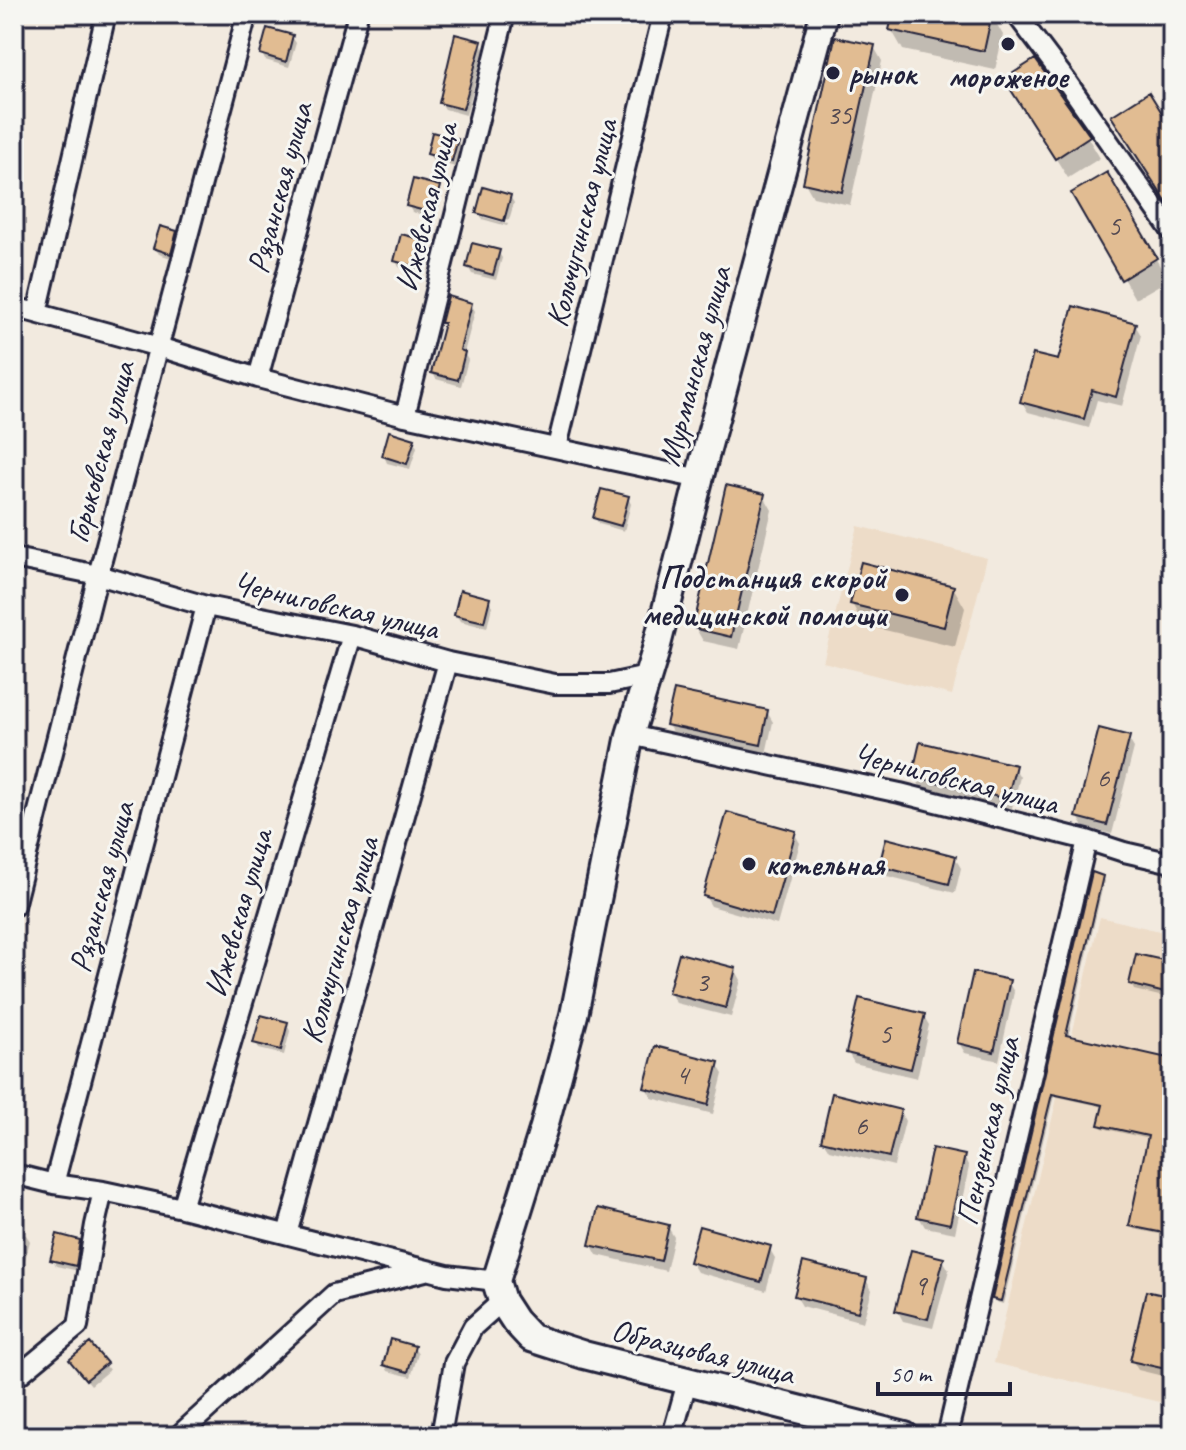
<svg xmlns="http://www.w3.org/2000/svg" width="1186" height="1450" font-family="Caveat,sans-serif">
<rect width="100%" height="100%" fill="#f2eadf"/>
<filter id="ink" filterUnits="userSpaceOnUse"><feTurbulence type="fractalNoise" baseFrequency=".0125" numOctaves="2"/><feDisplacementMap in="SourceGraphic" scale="16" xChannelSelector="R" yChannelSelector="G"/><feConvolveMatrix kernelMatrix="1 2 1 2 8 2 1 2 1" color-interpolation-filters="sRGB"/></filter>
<g filter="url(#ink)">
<path fill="#eddcc8" d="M858,526L987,558L952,695L823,662Z
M1100,917L1172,934V1405L994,1363Z"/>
<path fill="#0003" d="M722,14H786L782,28Z
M895,14H991L1003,35L995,70L903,50L891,29Z
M292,37L296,43L289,67L265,60L262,54Z
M480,43L484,49L466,115L445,109L441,103Z
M874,47L882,61L850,205L813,197L805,183Z
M1035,62L1088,138L1100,158L1068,178L1019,100Z
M457,140L461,147L455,167L432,160L429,154Z
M1107,174L1168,280L1135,299L1074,193Z
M439,187L442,194L436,218L412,212L408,205Z
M510,196L514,203L509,220L480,212V216L508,224L507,226L482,219L478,213Z
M176,232L179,239L174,259L159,254L155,248Z
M427,243L430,249L424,274L399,267L396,261Z
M498,252L502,258L496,280L472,274L468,267Z
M471,304L475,311L464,353L468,360L461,386L436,379L433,373Z
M1135,325L1141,335L1122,406L1097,400L1089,428L1028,412L1022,402L1059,363Z
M413,440L417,447L410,469L387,463L384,456Z
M764,496L772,510L739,649L703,641L695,627Z
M628,498L631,504L624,531L599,524L595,518Z
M953,587L965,608L955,647L864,625L852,604Z
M489,599L492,606L487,628L460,621L456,615Z
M767,712L773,722L766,754L674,735L668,725Z
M1128,738L1134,748L1112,834L1084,827L1078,817Z
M1014,767L1020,777L1012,808L920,786L914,775Z
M1172,806V843L1165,833Z
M794,833L800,843L777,925L711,906L705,896Z
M955,858L961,868L955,893L887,876L881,866Z
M1102,877L1104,881L1068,1038L1172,1061V1202L1165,1235L1134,1229L1131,1226L1149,1139L1102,1128L1100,1125L1104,1107L1054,1096L1003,1304L996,1302L994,1299Z
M1171,964L1172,981L1168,998L1134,990L1131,984Z
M735,969L741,980L731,1017L676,1003L670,993Z
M1008,982L1014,992L999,1061L965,1053L959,1043Z
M923,1015L929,1025L917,1078L854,1063L848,1053Z
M287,1024L290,1031L284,1055L259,1049L256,1042Z
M717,1064L723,1074L713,1114L652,1098L646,1088Z
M900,1111L905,1121L894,1166L829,1150L823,1140Z
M964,1157L969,1167L955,1233L925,1227L919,1217Z
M668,1227L674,1237L666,1271L597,1255L591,1244Z
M14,1232L26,1235L30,1241L24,1264L14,1262Z
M79,1241L83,1248L79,1271L56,1266L53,1259Z
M769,1248L775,1258L766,1291L697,1272L691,1262Z
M943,1260L949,1270L933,1328L903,1321L897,1310Z
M866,1280L872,1290L863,1322L802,1306L796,1296Z
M1172,1299L1171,1378L1138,1370L1132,1360Z
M414,1348L418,1354L411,1377L388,1371L385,1365Z
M105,1364L109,1370L91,1385L76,1367Z"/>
<path fill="#e1bc92" stroke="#22223b" stroke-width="2" d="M893,14H992L984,51L889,30Z
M267,28L293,35L286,62L260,54Z
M455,34L482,41L463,109L439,103Z
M835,37L875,45L842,192L803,183Z
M1035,59L1090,136L1055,159L1004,79Z
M1149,92L1172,129V211L1111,116Z
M432,132L458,139L452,161L427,154Z
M1107,172L1157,258L1121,280L1071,193Z
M413,179L440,186L433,213L406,206Z
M483,187L511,195L504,221L476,213Z
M160,226L177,231L171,254L153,248Z
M401,234L428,241L421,268L394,261Z
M472,243L500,250L493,275L466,267Z
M448,296L472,303L460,350L465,352L458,380L431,373L444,323H441Z
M1073,306L1136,323L1116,397L1092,390L1084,419L1020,402L1033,354L1058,360Z
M389,431L415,439L407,464L382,456Z
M726,485L765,494L731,637L693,628Z
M601,489L629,496L621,526L593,518Z
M861,562L954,586L944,627L850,604Z
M460,590L490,598L484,622L454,615Z
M674,690L768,710L761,745L666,725Z
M1099,728L1130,736L1107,825L1076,817Z
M920,742L1016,765L1007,799L912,776Z
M727,812L796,831L772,916L703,896Z
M886,838L956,856L949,884L879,866Z
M1092,872L1103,876L1066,1035L1172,1059V1193L1164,1233L1129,1226L1148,1136L1098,1125L1103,1105L1052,1094L1001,1301L992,1299Z
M679,953L736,968L726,1008L668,993Z
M1136,954L1172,962L1165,993L1129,984Z
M973,972L1010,980L994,1052L957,1043Z
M859,998L925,1014L911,1069L846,1053Z
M261,1015L288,1022L281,1050L253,1043Z
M655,1046L719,1062L708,1105L644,1088Z
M832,1093L901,1110L889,1157L821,1141Z
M932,1148L965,1155L950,1224L917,1217Z
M598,1208L669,1225L661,1261L589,1245Z
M699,1226L771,1246L761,1282L689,1262Z
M57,1234L80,1240L76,1266L50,1260Z
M911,1250L944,1258L928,1319L895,1311Z
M803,1262L867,1278L858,1312L794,1296Z
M1146,1291L1172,1297V1342L1166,1369L1130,1361Z
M390,1339L415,1346L408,1372L383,1365Z
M90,1343L107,1363L86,1380L69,1360Z"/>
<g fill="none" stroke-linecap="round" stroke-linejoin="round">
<defs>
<path id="minor" d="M1016,14L1065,79L1172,232
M14,307L159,347L258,378L405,416L700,479
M37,313L106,14
M258,378L358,14
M405,416L505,14
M557,447L663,14
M14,558L98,575L206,606L352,635L448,662L555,684H609L647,676
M630,735L900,793L1087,840L1124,852L1172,863
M14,906L98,575L247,14
M14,1174L54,1184L103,1191L182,1208L447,1275L496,1281
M54,1184L206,606
M182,1208L352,635
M287,1234L448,662
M14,1379L78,1326L95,1225L103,1191
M178,1436L334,1294L425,1271
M441,1436L454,1363L473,1327L502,1301
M672,1436L687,1382
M947,1436L1087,840"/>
<path id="secondary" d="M824,14L704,460L655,653L630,735L574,1015L544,1127L496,1281L502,1301L515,1321L531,1338L584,1355L905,1436"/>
</defs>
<use href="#minor" stroke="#22223b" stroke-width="24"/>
<use href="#secondary" stroke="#22223b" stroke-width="32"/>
<use href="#minor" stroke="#f6f6f2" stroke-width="18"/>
<use href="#secondary" stroke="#f6f6f2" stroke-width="26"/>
</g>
</g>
<g fill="#22223b" stroke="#f6f6f2" stroke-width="3">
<circle cx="1008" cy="44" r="8"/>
<circle cx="833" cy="73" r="8"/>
<circle cx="902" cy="595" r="8"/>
<circle cx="749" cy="864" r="8"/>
</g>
<g text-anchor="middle" stroke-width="6" stroke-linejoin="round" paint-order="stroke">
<g font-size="28" fill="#524851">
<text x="839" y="124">35</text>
<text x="1114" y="235">5</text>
<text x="1103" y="787">6</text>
<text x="702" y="991">3</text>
<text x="885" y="1043">5</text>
<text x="682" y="1084">4</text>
<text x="861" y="1135">6</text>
<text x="920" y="1295">9</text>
</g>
<g font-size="32" font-weight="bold" fill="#22223b" stroke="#f6f6f2" text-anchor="start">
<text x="849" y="84">рынок</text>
<text x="1008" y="87" text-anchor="middle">мороженое</text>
<text x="886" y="588" text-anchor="end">Подстанция скорой<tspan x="886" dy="37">медицинской помощи</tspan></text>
<text x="765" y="875">котельная</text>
</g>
<g font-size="32" fill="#22223b" stroke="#f6f6f2">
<text transform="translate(279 188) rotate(-75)" y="11">Рязанская улица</text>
<text transform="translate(426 207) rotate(-76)" y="11">Ижевская улица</text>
<text transform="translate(581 223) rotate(-76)" y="11">Кольчугинская улица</text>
<text transform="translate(694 366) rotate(-75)" y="11">Мурманская улица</text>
<text transform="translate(100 452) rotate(-75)" y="11">Горьковская улица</text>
<text transform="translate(336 605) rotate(13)" y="11">Черниговская улица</text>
<text transform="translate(956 778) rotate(14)" y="11">Черниговская улица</text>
<text transform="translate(101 887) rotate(-75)" y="11">Рязанская улица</text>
<text transform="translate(238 913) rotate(-74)" y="11">Ижевская улица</text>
<text transform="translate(339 940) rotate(-74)" y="11">Кольчугинская улица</text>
<text transform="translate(987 1131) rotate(-77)" y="11">Пензенская улица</text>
<text transform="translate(703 1351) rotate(14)" y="11">Образцовая улица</text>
</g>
</g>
<rect width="1186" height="1450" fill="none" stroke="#f6f6f2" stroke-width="48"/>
<rect x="24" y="24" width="1138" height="1402" fill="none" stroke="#22223b" stroke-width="3" filter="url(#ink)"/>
<path d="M878 1382v12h132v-12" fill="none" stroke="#22223b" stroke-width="4"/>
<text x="890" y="1382" font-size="24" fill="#22223b" stroke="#f6f6f2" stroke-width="6" paint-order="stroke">50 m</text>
</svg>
